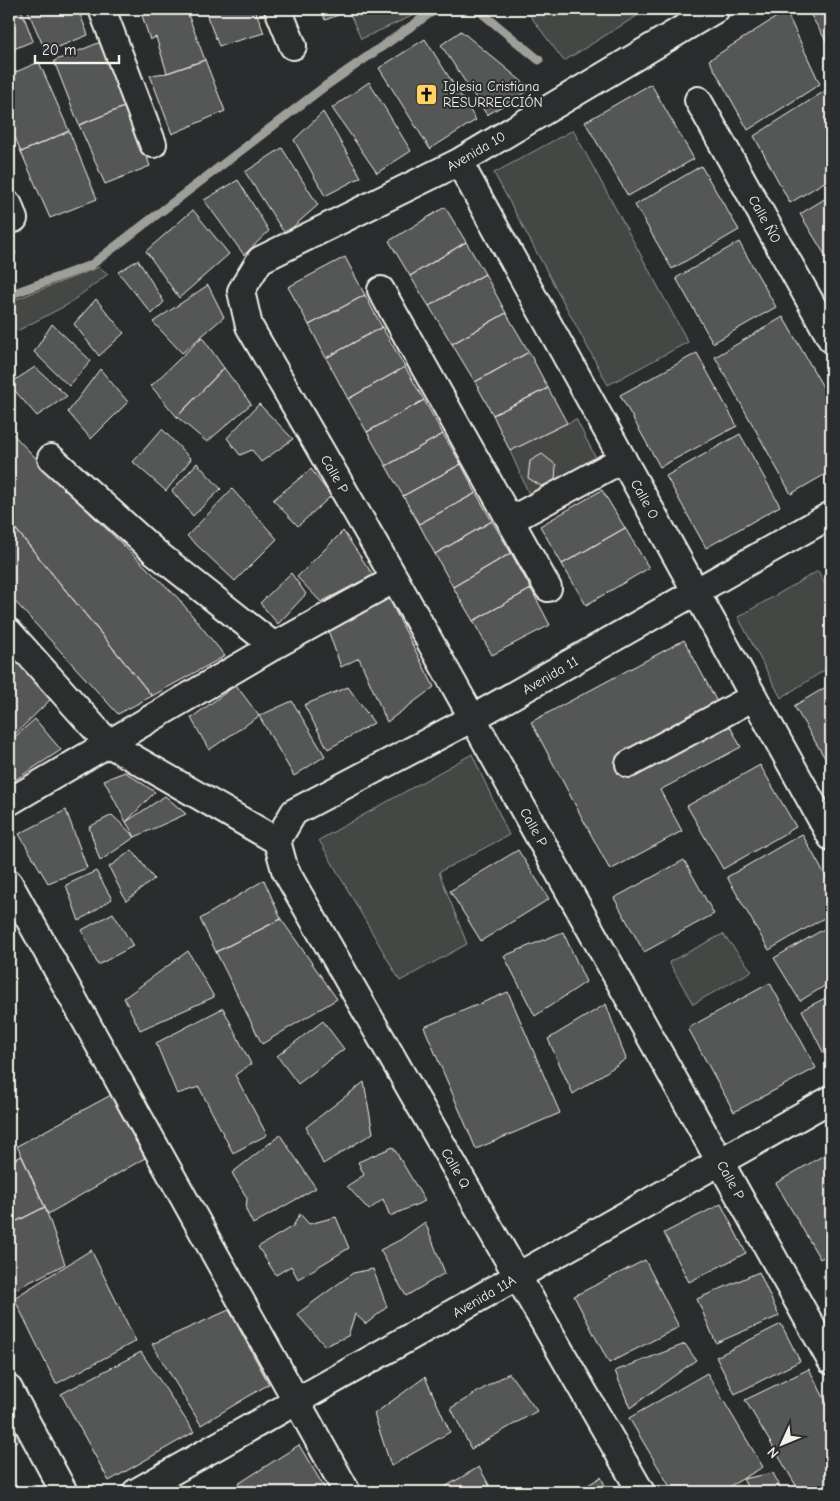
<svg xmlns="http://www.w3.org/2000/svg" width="840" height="1501" font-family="'Comic Neue',sans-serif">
<rect width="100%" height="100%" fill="#2a2d2e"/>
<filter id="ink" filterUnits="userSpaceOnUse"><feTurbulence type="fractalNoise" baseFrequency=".02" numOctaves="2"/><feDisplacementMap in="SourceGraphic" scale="10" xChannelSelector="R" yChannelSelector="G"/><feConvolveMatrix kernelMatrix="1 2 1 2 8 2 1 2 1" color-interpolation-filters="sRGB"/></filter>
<g filter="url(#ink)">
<path fill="#444645" stroke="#9c9c96" d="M361,9H411L414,15L361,39L350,14Z
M525,9H648L564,61Z
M573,130L688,342L608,385L494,173Z
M99,267L108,274L67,305L17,331L9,325V302Z
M576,419L599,464L532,501L510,451Z
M818,571L831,595V666L781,698L738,617Z
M472,754L509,835L439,872L467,944L400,981L319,840Z
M723,934L752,971L693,1004L669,962Z"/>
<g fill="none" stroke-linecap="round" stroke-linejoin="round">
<path stroke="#9f9f9a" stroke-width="9" d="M477,9L539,60
M9,295L91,265L324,87L436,9"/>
</g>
<path fill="#555756" stroke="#f4f1e8" d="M9,9H21L33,41L9,51Z
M27,9H78L88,35L46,52Z
M140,9H186L205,60L167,73L156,37L150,40Z
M204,9H255L264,33L219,46Z
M321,9H354L325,20Z
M807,9H831V49Z
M786,11L820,84L748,130L709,60Z
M461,31L531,89L487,115L441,45Z
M425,39L476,120L430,149L379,68Z
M103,41L129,105L79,125L54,61Z
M205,60L225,111L172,134L150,75L167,73Z
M39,62L69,131L21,152L9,122V75Z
M369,82L411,151L377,173L332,108Z
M651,84L694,159L628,196L585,122Z
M828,89L831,94V178L790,203L754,136Z
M129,105L150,166L105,184L79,125Z
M323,112L361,177L325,196L294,140Z
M69,131L97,199L50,218L21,152Z
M282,148L318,205L285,234L245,172Z
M701,166L739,230L672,269L635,205Z
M238,180L269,231L244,255L204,200Z
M831,195V265L800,214Z
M445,207L466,242L410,276L389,241Z
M193,210L229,254L179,298L146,251Z
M9,238L16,254L9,257Z
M466,242L485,274L429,306L410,276Z
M739,242L776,307L713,343L676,278Z
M345,257L365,295L309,325L288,287Z
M138,260L164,302L152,314L118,272Z
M485,274L506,313L452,344L429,306Z
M208,285L224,317L182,353L153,322Z
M365,295L382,327L326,358L309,325Z
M96,299L124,333L99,356L74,324Z
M506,313L529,352L475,382L452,344Z
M783,317L831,401V471L791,494L715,357Z
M52,324L91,361L69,386L34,352Z
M382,327L405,367L348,399L326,358Z
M202,337L224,368L177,417L151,386Z
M529,352L548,388L493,415L475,382Z
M697,353L737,426L660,467L620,395Z
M35,367L67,396L37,416L9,384Z
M405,367L424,400L367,432L348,399Z
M224,368L251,404L207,442L177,417Z
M100,369L128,402L91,439L68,412Z
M548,388L567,423L510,451L493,415Z
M424,400L443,434L386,466L367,432Z
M259,404L293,439L261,462L252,450L240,455L227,438Z
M162,429L191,459L166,491L133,462Z
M9,430L66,490L178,598L225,656L152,696L9,521Z
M443,434L461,464L403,496L386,466Z
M740,434L780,506L706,548L666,476Z
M542,454L556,465L555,481L541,486L528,478L530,461Z
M197,463L221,489L193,516L172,491Z
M461,464L476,493L419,524L403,496Z
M311,469L331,496L298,526L273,500Z
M232,489L277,539L235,581L187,536Z
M602,490L625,528L562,564L540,526Z
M476,493L492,521L435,554L419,524Z
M9,521L152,696L118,714L9,595Z
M492,521L511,553L453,587L435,554Z
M625,528L649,568L586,605L562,564Z
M343,531L373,575L321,602L297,577Z
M511,553L531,589L473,621L453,587Z
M291,573L306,594L278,624L260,603Z
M531,589L550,625L492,655L473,621Z
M388,597L434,687L387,722L359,658L341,667L328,630Z
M684,640L741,747L660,790L682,831L610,870L531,722Z
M9,651L51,699L9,740Z
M831,684V764L829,765L794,706Z
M236,685L259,716L209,750L191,718Z
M348,687L374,723L328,749L304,705Z
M292,701L325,756L294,776L259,716Z
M35,719L61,750L9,784V742Z
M760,765L796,827L723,869L687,806Z
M125,772L155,792L126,822L104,780Z
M165,796L186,814L135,837L126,822Z
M66,810L87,868L48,883L19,834Z
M112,815L135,837L100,861L89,827Z
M802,834L831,886V914L769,950L727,877Z
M132,850L154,879L126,901L109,867Z
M518,850L549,899L481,941L450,891Z
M684,860L714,914L644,952L614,898Z
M96,871L112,899L79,921L66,885Z
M264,880L281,919L216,952L200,919Z
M113,913L133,946L98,965L82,930Z
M281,919L337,999L262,1044L216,952Z
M831,925V982L800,1001L774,958Z
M563,932L586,982L535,1016L504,956Z
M188,951L214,997L140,1030L124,998Z
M770,983L816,1068L734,1112L688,1028Z
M508,992L560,1113L476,1149L424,1027Z
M831,995V1050L824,1054L802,1010Z
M606,1004L626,1059L573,1094L548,1039Z
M223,1008L251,1064L235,1075L267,1135L233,1153L199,1087L177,1094L156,1043Z
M323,1021L344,1049L298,1084L277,1056Z
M364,1082L373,1133L323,1164L306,1127Z
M111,1095L145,1158L48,1214L17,1146Z
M280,1135L316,1188L253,1224L246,1210L247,1198L232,1173Z
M393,1147L425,1201L390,1216L383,1199L369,1210L347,1186L364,1175L358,1162Z
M831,1151V1253L820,1259L776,1183Z
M22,1156L45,1207L9,1225V1162Z
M721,1204L746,1253L689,1282L664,1233Z
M45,1207L65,1264L10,1292L9,1225Z
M300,1214L309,1224L336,1217L349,1248L298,1279L291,1266L276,1275L258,1247L293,1226Z
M425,1222L445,1273L406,1296L380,1250L400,1240Z
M91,1250L136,1341L56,1384L14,1298Z
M645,1260L679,1327L609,1363L574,1296Z
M373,1269L387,1307L366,1324L355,1314L348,1336L325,1346L297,1314L353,1273Z
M831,1271V1291L823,1276Z
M759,1272L779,1316L716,1343L697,1299Z
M229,1310L269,1384L201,1425L152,1344Z
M781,1324L800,1361L735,1394L716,1357Z
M685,1344L696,1360L630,1408L615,1371Z
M141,1352L194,1432L109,1481L61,1394Z
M809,1369L831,1411V1483L816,1492H800L745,1400Z
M509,1373L537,1411L471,1449L451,1408Z
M707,1373L763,1467L720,1492H673L629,1418Z
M425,1377L450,1432L391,1466L374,1414Z
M9,1416L21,1439L9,1445Z
M299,1445L327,1492H228L227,1491Z
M479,1467L493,1492H436Z
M773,1473L783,1492H750L743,1479Z
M601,1477L608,1492H577Z"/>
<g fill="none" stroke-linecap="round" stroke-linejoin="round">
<defs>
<path id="minor" d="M102,9L153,144
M278,9L293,46
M716,9L459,162L260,260L241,291L249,326L395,579L831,1361
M698,100L831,339
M459,162L831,837
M9,205L14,219
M381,290L548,588
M51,458L155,552L274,646
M511,520L623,459
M9,632L109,744L277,841
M629,764L754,697
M9,802L274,646L395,579
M277,841L285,870L641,1492
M277,841L294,812L473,718L831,515
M9,883L347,1492
M9,1389L64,1492
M136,1492L831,1099"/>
</defs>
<use href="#minor" stroke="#f4f1e8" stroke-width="30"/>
<use href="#minor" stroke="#2a2d2e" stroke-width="26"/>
</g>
</g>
<defs>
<symbol id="church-square" viewBox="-11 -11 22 22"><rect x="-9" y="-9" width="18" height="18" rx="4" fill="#ffd166" stroke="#2a2d2e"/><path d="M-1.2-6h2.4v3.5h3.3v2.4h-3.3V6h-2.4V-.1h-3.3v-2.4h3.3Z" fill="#111"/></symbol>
</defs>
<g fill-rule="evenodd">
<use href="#church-square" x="414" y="82" width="25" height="25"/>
</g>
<g text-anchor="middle" stroke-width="4" stroke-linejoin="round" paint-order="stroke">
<g font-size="14" fill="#f4f1e8" stroke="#2a2d2e" text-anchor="start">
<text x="443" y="91">Iglesia Cristiana<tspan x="443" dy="16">RESURRECCIÓN</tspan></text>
</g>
<g font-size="14" fill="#f4f1e8" stroke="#2a2d2e">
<text transform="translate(476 151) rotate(-30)" y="5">Avenida 10</text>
<text transform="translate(765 219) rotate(61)" y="5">Calle ÑO</text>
<text transform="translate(335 474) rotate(60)" y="5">Calle P</text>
<text transform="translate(645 499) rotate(61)" y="5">Calle O</text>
<text transform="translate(550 675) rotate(-30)" y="5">Avenida 11</text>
<text transform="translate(534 827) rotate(61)" y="5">Calle P</text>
<text transform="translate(456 1168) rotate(60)" y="5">Calle Q</text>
<text transform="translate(731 1180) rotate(61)" y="5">Calle P</text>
<text transform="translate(484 1296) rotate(-30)" y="5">Avenida 11A</text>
</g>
</g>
<rect width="840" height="1501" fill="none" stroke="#2a2d2e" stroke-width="30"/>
<rect x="15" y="15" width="810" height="1471" fill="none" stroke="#f4f1e8" stroke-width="2" filter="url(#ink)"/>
<g transform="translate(782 1444) rotate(226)" stroke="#2a2d2e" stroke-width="4" paint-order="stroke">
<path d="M0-4L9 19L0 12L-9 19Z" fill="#f4f1e8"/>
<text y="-8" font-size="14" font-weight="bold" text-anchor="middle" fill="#f4f1e8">N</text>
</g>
<path d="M35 55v8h84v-8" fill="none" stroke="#f4f1e8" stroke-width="2.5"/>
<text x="42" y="55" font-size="15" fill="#f4f1e8" stroke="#2a2d2e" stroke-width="4" paint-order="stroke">20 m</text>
</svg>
